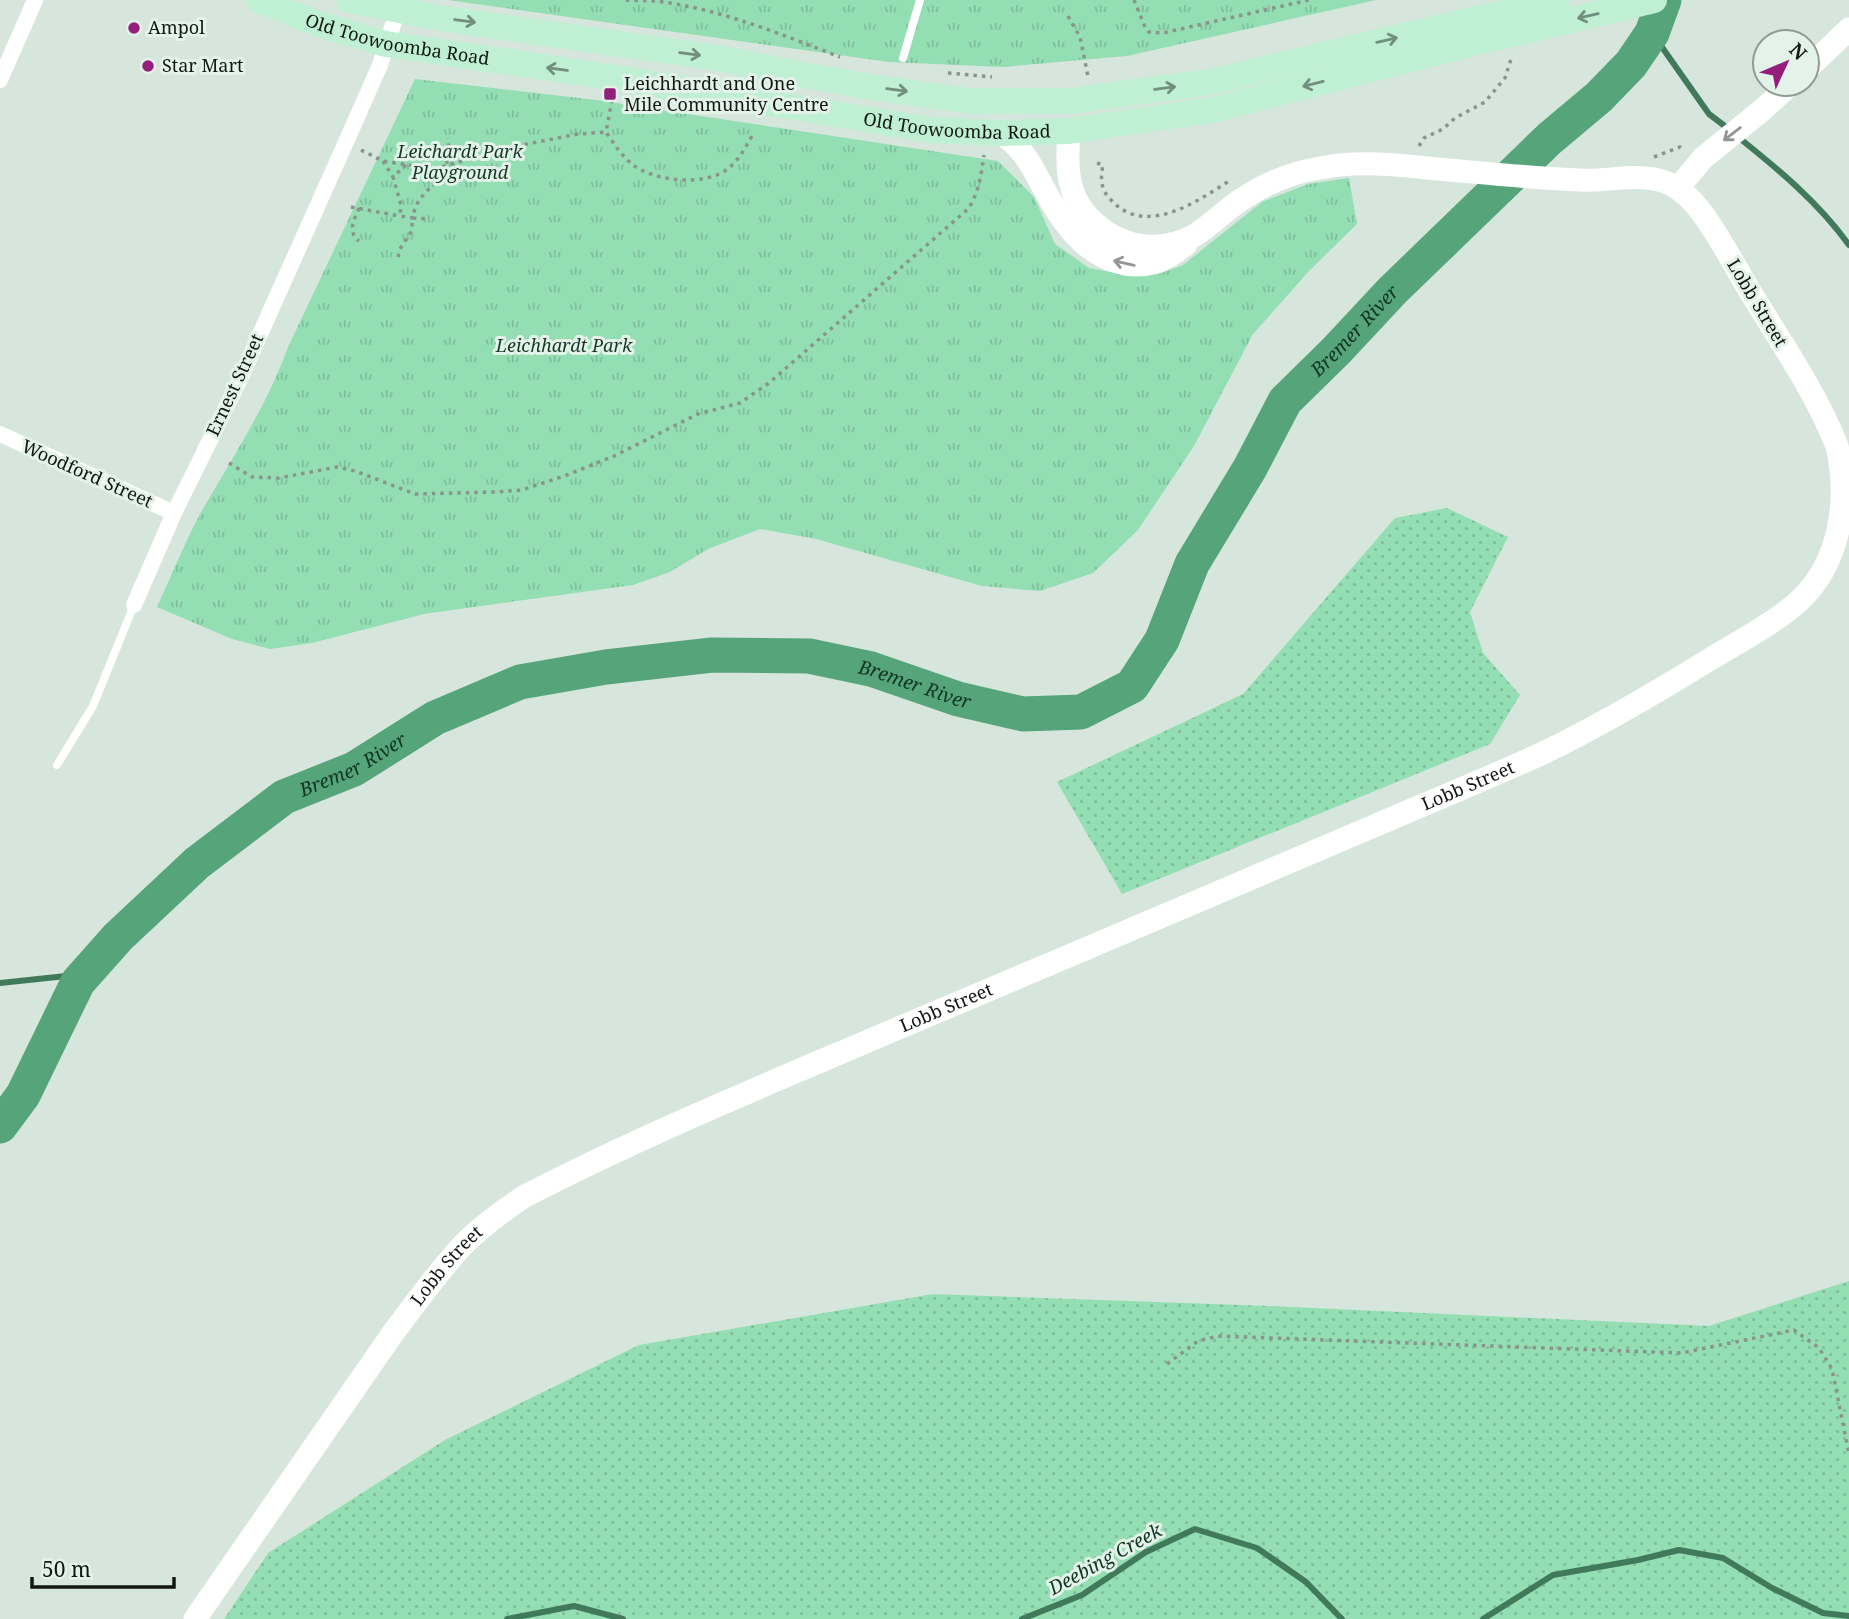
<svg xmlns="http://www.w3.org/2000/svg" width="1849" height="1619" font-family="'Noto Serif',serif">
<defs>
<pattern id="grass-dots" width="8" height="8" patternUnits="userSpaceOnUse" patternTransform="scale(1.75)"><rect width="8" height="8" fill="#94deb4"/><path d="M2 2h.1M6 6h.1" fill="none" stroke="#7fbe9a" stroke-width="1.8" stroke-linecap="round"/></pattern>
<pattern id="park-tufts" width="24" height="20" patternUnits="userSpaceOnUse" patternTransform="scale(1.75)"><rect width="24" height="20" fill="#94deb4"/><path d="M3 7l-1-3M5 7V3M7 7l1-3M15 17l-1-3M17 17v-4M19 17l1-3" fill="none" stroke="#7fbe9a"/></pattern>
</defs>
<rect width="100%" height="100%" fill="#d6e6dc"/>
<path fill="url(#grass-dots)" d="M1447,508L1508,537L1470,612L1483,653L1520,695L1490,744L1122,894L1057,782L1243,694L1395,518Z
M1849,1281V1619H224L268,1553L445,1440L639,1345L933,1294L1269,1306L1709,1326Z"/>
<path fill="url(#park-tufts)" d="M448,0H1376L1127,56L1003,67L889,62Z
M415,79L596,100L998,161L1034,197L1055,244L1089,268L1132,276L1159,274L1183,265L1262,202L1308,184L1349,178L1357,224L1309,271L1253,334L1194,446L1138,530L1093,573L1040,591L982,586L816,539L760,529L708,549L670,572L633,585L424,614L312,643L270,649L232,639L157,607C171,577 184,544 200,514C231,460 267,406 288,347Z"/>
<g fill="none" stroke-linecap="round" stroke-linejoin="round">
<path stroke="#417a5b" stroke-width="6" d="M1652,33L1709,114L1730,130
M1738,137C1778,169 1819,203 1849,245
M0,983L85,974
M507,1619L574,1606L623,1619
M1022,1619L1082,1595L1146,1552L1195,1529L1257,1548L1306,1582L1342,1619
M1483,1619L1553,1575L1638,1560L1679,1550L1723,1558L1772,1588L1823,1613L1849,1616"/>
<path stroke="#55a47a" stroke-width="35" id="s1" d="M0,1126L23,1095L78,982L118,937L197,863L284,797L354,769L435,718L520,682L606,667L712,655L809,656L871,669L958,699L1023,714L1081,712L1132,686L1162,640L1192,564L1250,468L1285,401L1336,351L1392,291L1549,139L1599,97L1631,64L1652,33L1664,0"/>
<path stroke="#89948d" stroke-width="3.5" stroke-dasharray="3.5 5" stroke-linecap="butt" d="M626,0C638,1 651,0 664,2C725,11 783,35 840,57
M1134,0L1145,27L1149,32L1163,33L1309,0
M1068,16L1080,37L1088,76
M948,73L992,77
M612,100L606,132C614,144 622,156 633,165C656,182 708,187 730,167C741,157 747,145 754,132
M1419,146L1424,138L1443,129L1455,118L1485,102L1505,78L1512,56
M361,150L383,161L434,169L512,147L578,134L606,132
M1654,157L1680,147L1684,151
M383,161L393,177
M1097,163L1103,165C1100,179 1101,190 1111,200C1145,237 1195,203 1229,181
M406,165L393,177L401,205L400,216L413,218C417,184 454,186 448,138
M351,207L400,216
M359,208C354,220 347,232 359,241
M398,257L400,249L411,232L413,218L427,219
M229,463L252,477L279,478L337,467L355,471L415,494L495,492L522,490L567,475L614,456L698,414L740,403L769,383L968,209C979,193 981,175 984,155
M1167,1364L1198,1341L1218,1336L1681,1353L1794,1330L1819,1348L1832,1369L1849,1454"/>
<path stroke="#fff" stroke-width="8" d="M903,58L920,0
M57,765L93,706L134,605"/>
<path stroke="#fff" stroke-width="16" d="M0,80L35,0
M0,434L174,513
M134,605L174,513L240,379L346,142L380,65L400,3"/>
<g stroke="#fff" stroke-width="23">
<path d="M1807,69L1849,29"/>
<path d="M1000,133C1022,146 1032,166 1043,187C1060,219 1081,251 1117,262C1144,270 1165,262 1186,244"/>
<path d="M1678,188L1703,158L1761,111L1791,84"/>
<path id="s2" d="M195,1619L393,1333C416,1303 438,1271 465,1243C483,1225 504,1210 525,1196C645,1134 770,1083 894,1030C1054,962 1214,895 1374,826C1430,802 1486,779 1541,754C1600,726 1657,692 1712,658C1739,642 1776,622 1799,601C1841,562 1849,499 1837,446C1816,393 1783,345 1754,298C1736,269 1720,236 1699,209C1691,199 1682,190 1670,184C1643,171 1609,182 1580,180C1532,178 1484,173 1437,169C1397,165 1359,160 1320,168C1294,172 1269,182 1247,196C1228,207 1214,223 1195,235C1164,253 1125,249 1098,226C1066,200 1066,169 1069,131"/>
</g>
<g stroke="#bff0d4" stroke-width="26">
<path id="s3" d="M259,0L318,24L386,44L624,79L931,130L1000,133L1069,131L1212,110L1474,43L1654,0"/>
<path d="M349,0L440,18L717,58L863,86L970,101H1069L1209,82L1557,0"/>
</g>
</g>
<defs><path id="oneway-shaft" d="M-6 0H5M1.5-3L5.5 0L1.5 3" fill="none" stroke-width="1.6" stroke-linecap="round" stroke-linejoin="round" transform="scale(1.75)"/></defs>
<g stroke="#718e7e">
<use href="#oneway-shaft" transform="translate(1588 16) rotate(167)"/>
<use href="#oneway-shaft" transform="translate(465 21) rotate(8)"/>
<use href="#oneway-shaft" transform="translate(1387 40) rotate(-13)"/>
<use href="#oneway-shaft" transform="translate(690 54) rotate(8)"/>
<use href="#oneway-shaft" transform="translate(557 69) rotate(-172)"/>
<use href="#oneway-shaft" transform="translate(1313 84) rotate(166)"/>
<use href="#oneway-shaft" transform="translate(1165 88) rotate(-8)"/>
<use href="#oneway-shaft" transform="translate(897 90) rotate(8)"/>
</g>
<g stroke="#949795">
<use href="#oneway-shaft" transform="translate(1732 134) rotate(142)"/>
<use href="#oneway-shaft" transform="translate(1124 263) rotate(-167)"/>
</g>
<g fill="#941e7b" stroke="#e3f3e9" stroke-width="2.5">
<circle cx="134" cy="28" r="7"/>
<circle cx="148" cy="66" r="7"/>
<rect x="603" y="87" width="14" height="14" rx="3.5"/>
</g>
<g text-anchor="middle" stroke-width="6" stroke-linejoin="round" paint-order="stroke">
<g font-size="18" fill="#121714" stroke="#e3f3e9" text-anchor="start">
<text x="148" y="34">Ampol</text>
<text x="162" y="72">Star Mart</text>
<text x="624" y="90">Leichhardt and One<tspan x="624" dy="21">Mile Community Centre</tspan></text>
</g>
<g font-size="18" fill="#121714" stroke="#e3f3e9">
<text dy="6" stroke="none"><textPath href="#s3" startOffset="145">Old Toowoomba Road</textPath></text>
<text dy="6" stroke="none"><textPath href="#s3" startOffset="712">Old Toowoomba Road</textPath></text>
<text transform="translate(1757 303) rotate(59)" y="6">Lobb Street</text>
<text transform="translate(235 385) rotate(-65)" y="6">Ernest Street</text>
<text transform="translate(87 474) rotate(24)" y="6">Woodford Street</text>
<text dy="6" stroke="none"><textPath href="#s2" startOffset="1568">Lobb Street</textPath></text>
<text dy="6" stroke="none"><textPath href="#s2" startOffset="1001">Lobb Street</textPath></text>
<text dy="6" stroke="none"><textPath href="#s2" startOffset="434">Lobb Street</textPath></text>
</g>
<g font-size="18" font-style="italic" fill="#163927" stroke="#e3f3e9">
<text x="460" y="158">Leichardt Park<tspan x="460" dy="21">Playground</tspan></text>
<text x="564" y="352">Leichhardt Park</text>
</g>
<g font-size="19" font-style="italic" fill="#123624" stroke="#e3f3e9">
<text dy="7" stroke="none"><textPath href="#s1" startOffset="1757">Bremer River</textPath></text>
<text dy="7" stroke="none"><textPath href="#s1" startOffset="1106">Bremer River</textPath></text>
<text dy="7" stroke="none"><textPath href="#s1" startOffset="518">Bremer River</textPath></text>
<text transform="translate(1105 1559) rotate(-29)" y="7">Deebing Creek</text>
</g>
</g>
<g transform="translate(1786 63) rotate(46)"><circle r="33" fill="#e3f3e9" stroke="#8f9b94" stroke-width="2"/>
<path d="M0-5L12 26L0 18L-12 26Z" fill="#941e7b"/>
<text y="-10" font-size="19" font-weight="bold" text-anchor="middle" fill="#121714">N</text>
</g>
<path d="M32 1577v10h142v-10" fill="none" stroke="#121714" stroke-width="3.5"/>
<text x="42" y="1577" font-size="21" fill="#121714" stroke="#e3f3e9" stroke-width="5" paint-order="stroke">50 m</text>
</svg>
